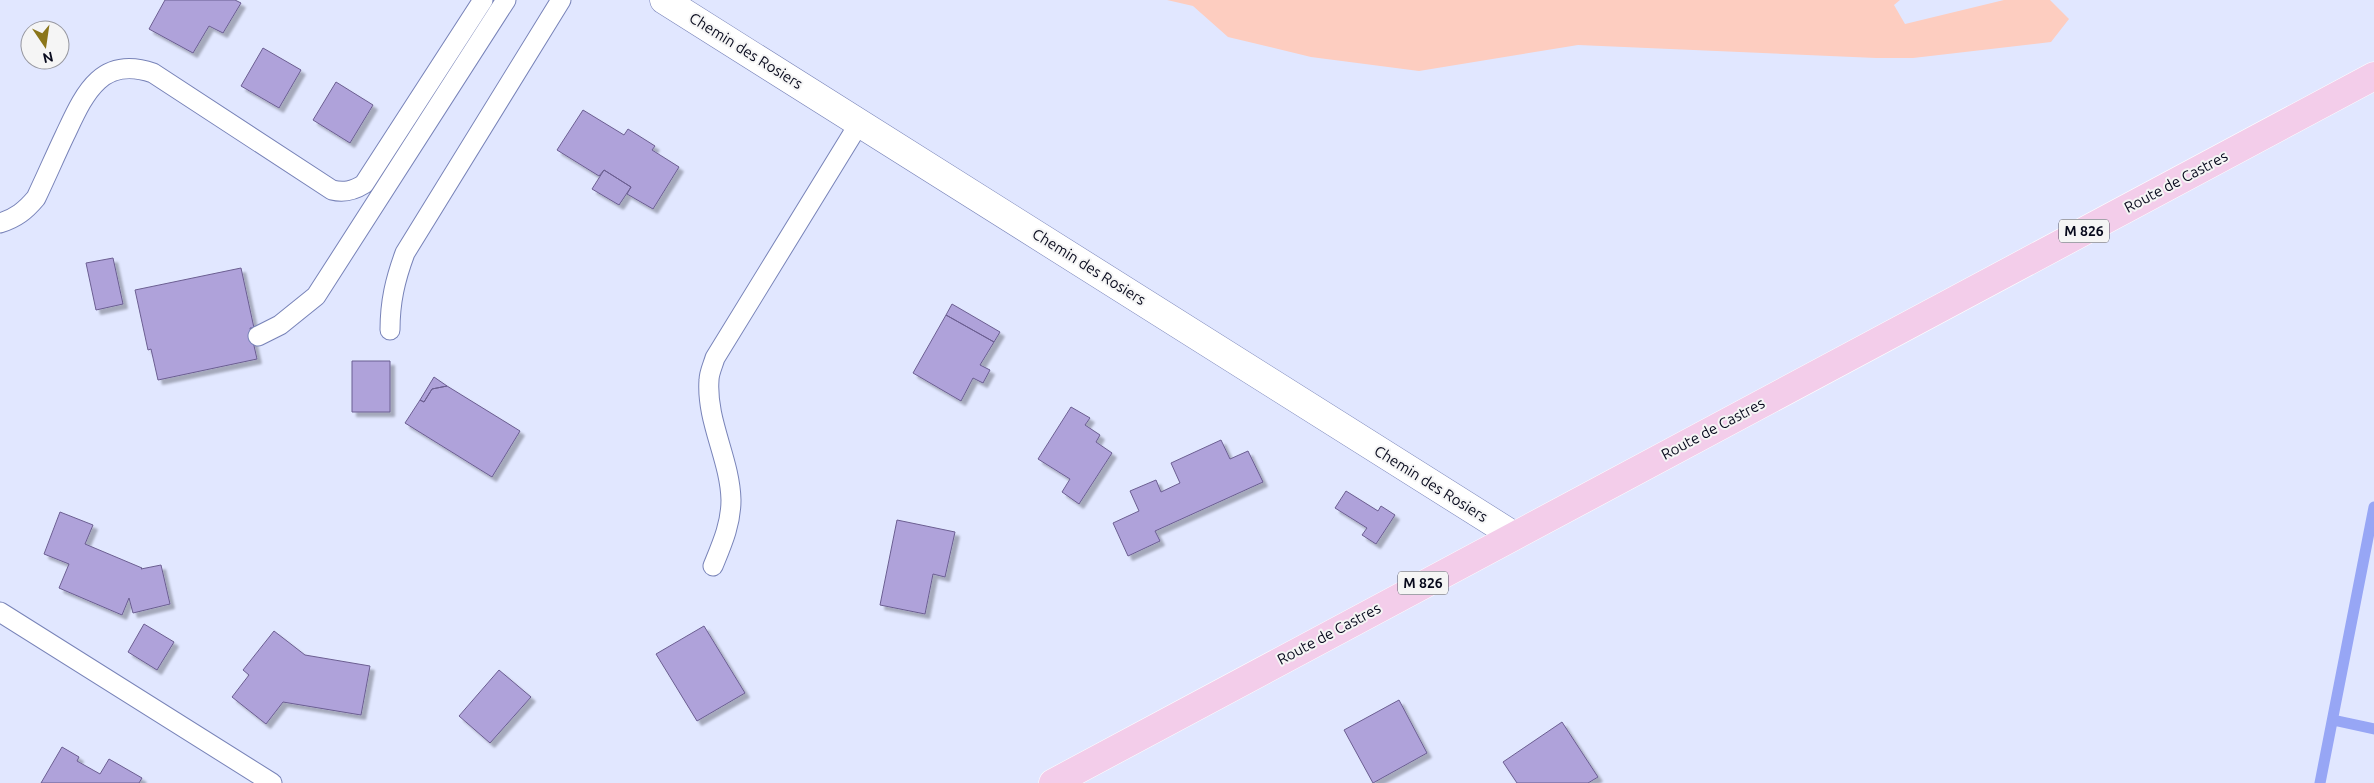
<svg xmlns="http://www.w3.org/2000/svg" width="2374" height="783" font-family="Ubuntu,sans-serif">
<defs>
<filter id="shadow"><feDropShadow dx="4.5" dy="4.5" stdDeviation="1" flood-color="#0004"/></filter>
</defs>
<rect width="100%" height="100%" fill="#e1e7ff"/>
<path fill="#fdcdc0" d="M1167,0H1900L1894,5L1905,24L2004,0H2050L2069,19L2051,42L1913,58H1876L1578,45L1419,71L1311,57L1228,37L1193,6Z"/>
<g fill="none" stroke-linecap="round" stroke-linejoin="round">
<path stroke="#97a6f5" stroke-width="11" d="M2333,720L2374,729
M2320,783L2374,507"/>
</g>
<path fill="#afa2da" stroke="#6b5e91" filter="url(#shadow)" d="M165,0H235L241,3L223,33L209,26L193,53L149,29Z
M263,48L301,70L279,108L241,86Z
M336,82L373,105L350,143L313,120Z
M583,110L624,135L628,129L655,146L652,150L679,167L653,209L627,194L631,187L604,170L599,176L557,150Z
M604,170L631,187L619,205L592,189Z
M113,258L123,304L96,310L86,263Z
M241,268L254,328H250L257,359L158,380L151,349L148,350L135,290Z
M952,304L1000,332L994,342L946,315Z
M946,315L994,342L980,365L990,370L983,383L973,378L961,401L913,373Z
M352,361H390V412H352Z
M434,377L447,386L432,389L424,402L420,400Z
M447,386L520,431L492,477L405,423L420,400L424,402L432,389Z
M1071,407L1090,418L1085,425L1100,435L1096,442L1112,453L1079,504L1062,492L1070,479L1038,459Z
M1221,440L1230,459L1248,451L1263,482L1155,531L1160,541L1128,556L1113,523L1139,511L1130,491L1156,480L1161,492L1180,483L1171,463Z
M1346,491L1378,511L1381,506L1395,515L1376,544L1362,535L1367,528L1335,508Z
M60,512L93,525L85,544L142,568L141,569L161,565L170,604L133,613L129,598L122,615L59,588L69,564L44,554Z
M897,520L955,532L945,577L933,574L925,614L880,605Z
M144,624L174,642L157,670L128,652Z
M704,626L745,693L697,721L656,654Z
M274,631L305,655L370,666L361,715L283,702L266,724L232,697L249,675L243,670Z
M499,670L531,697L490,743L459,716Z
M1399,700L1427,753L1373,783L1344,730Z
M1562,722L1598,777L1588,783H1517L1503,762Z
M62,747L79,757L77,761L100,774L109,759L142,778L139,783H41Z"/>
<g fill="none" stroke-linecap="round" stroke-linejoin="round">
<defs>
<path id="service" d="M0,223C16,218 25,211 36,198C46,177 55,156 65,135C84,95 100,55 153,73L332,190C344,193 353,191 364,184L483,0
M390,330C390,302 395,280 405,253L561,0
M258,336L280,325L316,296L506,0
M713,566C722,544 731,524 731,500C730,459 706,421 709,380C709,373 713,365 715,358L860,122
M0,612L272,783"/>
<path id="minor" d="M664,0L1513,535"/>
<path id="primary" d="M1053,783L2374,76"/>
</defs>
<use href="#service" stroke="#7883b8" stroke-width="21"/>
<use href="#minor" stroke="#7883b8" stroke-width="29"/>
<use href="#primary" stroke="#fff" stroke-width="29"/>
<use href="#service" stroke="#fff" stroke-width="19"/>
<use href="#minor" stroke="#fff" stroke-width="28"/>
<use href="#primary" stroke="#f3cdea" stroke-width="28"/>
</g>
<g text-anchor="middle" stroke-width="4" stroke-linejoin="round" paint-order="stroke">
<g fill="#f5f5f5" stroke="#4f505e" stroke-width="1">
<rect x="2059" y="219.5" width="50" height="23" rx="4"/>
<rect x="1398" y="571.5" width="50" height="23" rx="4"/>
</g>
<g font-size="14" font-weight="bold" fill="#080a1d">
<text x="2084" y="236">M 826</text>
<text x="1423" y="588">M 826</text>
</g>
<g font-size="15" fill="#080a1d" stroke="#f5f5f5">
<text transform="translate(746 51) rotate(32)" y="5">Chemin des Rosiers</text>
<text transform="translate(2176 182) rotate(-28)" y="5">Route de Castres</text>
<text transform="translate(1089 267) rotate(32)" y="5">Chemin des Rosiers</text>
<text transform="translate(1713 429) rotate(-28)" y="5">Route de Castres</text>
<text transform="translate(1431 484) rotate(32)" y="5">Chemin des Rosiers</text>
<text transform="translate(1329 634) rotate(-28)" y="5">Route de Castres</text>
</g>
</g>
<g transform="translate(45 45) rotate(167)"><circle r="24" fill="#f5f5f5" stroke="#96979f"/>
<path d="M0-4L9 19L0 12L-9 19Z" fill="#8b761a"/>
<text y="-8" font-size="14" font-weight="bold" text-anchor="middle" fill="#080a1d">N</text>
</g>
</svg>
